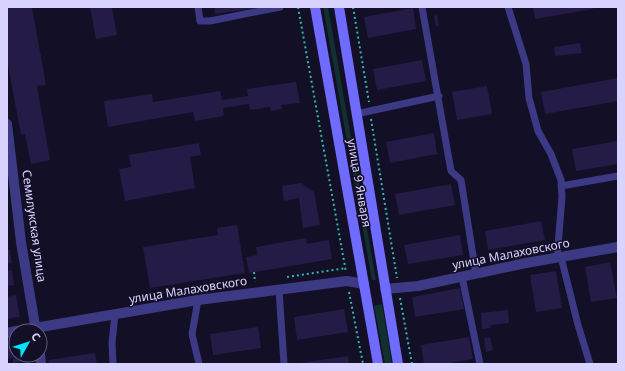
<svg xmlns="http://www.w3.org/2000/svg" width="625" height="371" font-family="'Noto Sans',sans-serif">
<rect width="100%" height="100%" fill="#130f26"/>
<path fill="#12302f" d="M323,7H328L376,280H372Z
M382,304L392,364H385L374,306Z"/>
<path fill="#241b47" d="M7,7H32L46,85L37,86L50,160L31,164L25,134L21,135L7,60Z
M90,7H112L117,35L96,39Z
M214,7H257V8L215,14Z
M533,7H592L593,9L535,19Z
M413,8L416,29L368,38L364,17Z
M437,15L439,26H436L434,16Z
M580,43L582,53L555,56L554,47Z
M422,60L426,81L377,90L373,69Z
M618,78V101L545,114L541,92Z
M296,82L300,103L281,105L282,109L271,111L270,107L250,110L249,104L223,108L224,116L195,121L193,112L108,127L104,101L152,94L153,102L220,91L222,100L248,96L247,89Z
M487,86L492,114L457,120L452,92Z
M434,133L437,154L390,163L386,142Z
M618,141V164L576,171L572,149Z
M199,143L201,155L190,157L195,188L125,201L119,169L131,167L129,155Z
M301,183L314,192L320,225L303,228L299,198L284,201L282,186Z
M451,184L455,205L399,215L395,194Z
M541,221L545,240L488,250L485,231Z
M237,225L245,273L150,288L143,247L218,235L217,228Z
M460,235L463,255L408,264L404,245Z
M306,238L307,244L329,240L332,259L249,273L246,257L257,255L256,247Z
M7,250H10L12,263L7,264Z
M610,262L617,298L591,302L585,267Z
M12,270L14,285L7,286V271Z
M556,271L562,308L536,312L530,275Z
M460,288L464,309L415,317L412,297Z
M16,295L20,317L7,319V297Z
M344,309L348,332L297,340L294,317Z
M508,310L509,323L490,325L491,328L482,329L481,313Z
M258,327L261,348L213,355L210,334Z
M469,337L473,359L445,364H424L421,345Z
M490,337L493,350L486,352L484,338Z
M16,345V355L22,356L19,357L20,362L13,363V358L7,359V347Z
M95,353L97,364H49L48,360Z
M348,356L349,364H300V363Z"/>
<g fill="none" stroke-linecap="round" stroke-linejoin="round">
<path stroke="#2fb8b0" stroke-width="2" stroke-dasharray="2 3" stroke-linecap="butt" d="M298,7L346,272
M353,7L369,102
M371,119L397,278
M254,272L255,282
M287,277L346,268
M349,292L363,364
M400,298L412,364"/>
<path stroke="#3d3a85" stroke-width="7" d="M198,7L200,21H210L280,7
M422,7L451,171L461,180L476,274
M508,7L526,64L529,98L538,131L551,154L561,180L562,197L557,258
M356,114L439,96
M561,186L618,176
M561,257L578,325L590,364
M462,277L480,364
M279,290L284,364
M198,300L192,334L199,364
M113,364L112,343L115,314"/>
<path stroke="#3d3a85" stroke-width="10" d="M7,124L21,242L36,331
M385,289L418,286L526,263L618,247
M17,331L198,300L347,281L364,284
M7,333L16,331
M40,354L41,364"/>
<path stroke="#6f6bff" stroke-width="10" d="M315,7L378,364
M339,7L398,364"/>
</g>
<g text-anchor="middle" stroke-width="3" stroke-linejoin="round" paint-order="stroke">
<g font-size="12" fill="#d9d4ff" stroke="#130f26">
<text transform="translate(359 183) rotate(80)" y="4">улица 9 Января</text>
<text transform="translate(34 226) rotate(82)" y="4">Семилукская улица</text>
<text transform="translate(511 254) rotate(-11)" y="4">улица Малаховского</text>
<text transform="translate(188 290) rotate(-9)" y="4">улица Малаховского</text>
</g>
</g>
<rect width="625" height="371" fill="none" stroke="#d9d4ff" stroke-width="16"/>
<g transform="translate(28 343) rotate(51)"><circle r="19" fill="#130f26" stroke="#625e7d"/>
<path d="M0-3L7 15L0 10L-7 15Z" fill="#00e5ff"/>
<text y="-6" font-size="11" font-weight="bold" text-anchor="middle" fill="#d9d4ff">С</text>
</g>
</svg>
